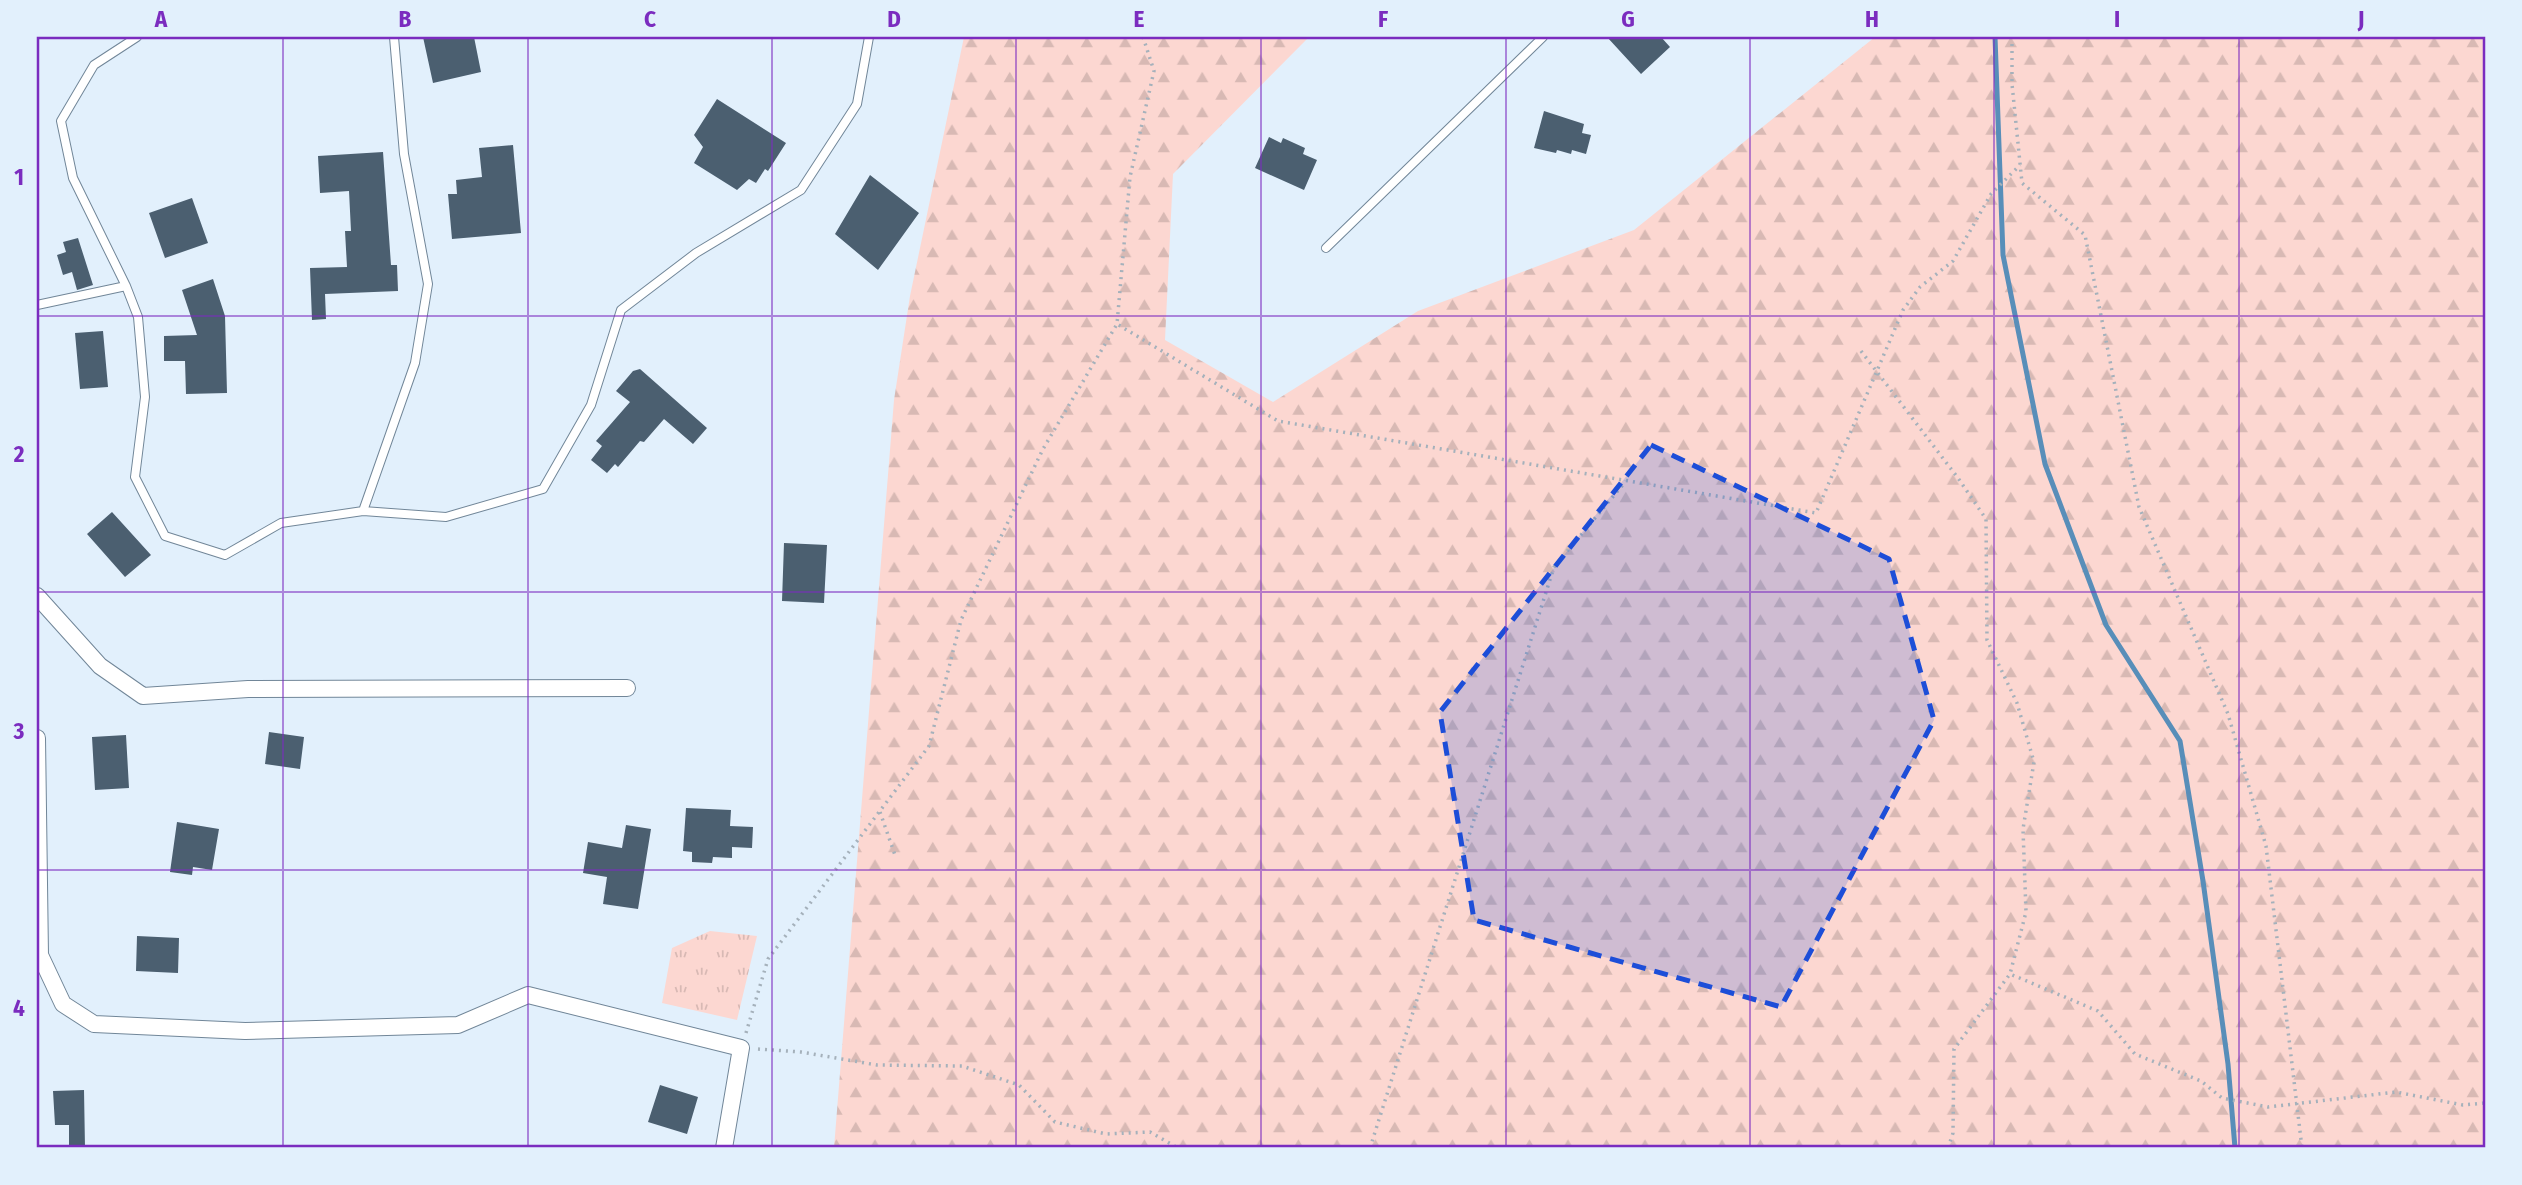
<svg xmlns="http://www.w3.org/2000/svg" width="2522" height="1185" font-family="'Fira Sans Condensed',sans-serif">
<defs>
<pattern id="grass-tufts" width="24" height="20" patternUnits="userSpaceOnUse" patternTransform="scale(1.75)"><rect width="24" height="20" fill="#fcd7d1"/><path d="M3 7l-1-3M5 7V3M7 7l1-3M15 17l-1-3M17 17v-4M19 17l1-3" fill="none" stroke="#d8b9b4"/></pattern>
<pattern id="forest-firs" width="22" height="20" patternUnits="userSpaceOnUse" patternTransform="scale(1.75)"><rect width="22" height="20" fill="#fcd7d1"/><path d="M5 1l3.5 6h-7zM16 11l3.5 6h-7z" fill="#d8b9b4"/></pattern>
</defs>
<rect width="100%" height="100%" fill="#e2f0fc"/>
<path fill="url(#grass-tufts)" d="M710,931L757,936L737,1020L662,1003L672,948Z"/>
<path fill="url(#forest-firs)" d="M964,37H1309L1173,174L1165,340L1273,402L1418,311L1634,230L1875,37H2485V1148H834L894,400L910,296Z"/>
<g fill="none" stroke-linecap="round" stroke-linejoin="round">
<path stroke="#588eb9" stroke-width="5" d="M1995,37L2003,255L2045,464L2106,625L2180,741L2203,881L2228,1064L2235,1148"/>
</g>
<path fill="#4b5f70" d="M423,37H474L481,72L433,83Z
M1607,37H1661L1670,47L1641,74Z
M717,99L786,143L768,171L765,169L756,183L749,179L737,190L694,163L703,147L694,135Z
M1544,111L1584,124L1582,133L1591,135L1586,154L1572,150L1571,154L1557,150L1556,153L1534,148Z
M1269,137L1281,143L1283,138L1305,148L1303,154L1317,160L1304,190L1255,168Z
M513,145L521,233L452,239L448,194H457L456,180L482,177L479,148Z
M383,152L391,265H397L398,291L325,294L326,319L312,320L310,268L347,267L345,231H351L349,191L320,193L318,156Z
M870,175L919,213L878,270L835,234Z
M192,198L208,243L165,258L149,213Z
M78,238L93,285L77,290L72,272L63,275L57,255L66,252L63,242Z
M213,279L225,316L227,393L186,394L185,361H164V336L197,335L182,290Z
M103,331L108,387L80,389L75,333Z
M640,369L707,428L693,444L664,419L644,442L640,441L618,467L615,464L607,473L591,460L602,446L596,441L630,402L616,391L633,371Z
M112,512L151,555L125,577L87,534Z
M784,543L827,545L824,603L782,601Z
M269,732L304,737L300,769L265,764Z
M126,735L129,788L95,790L92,737Z
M686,808L731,810L730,826L753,827L752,848L732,847V858L713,857L712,863L692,862V852L683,851Z
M177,822L219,829L212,870L193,867L192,875L170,872Z
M626,825L651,829L638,909L603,904L607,877L583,873L588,842L622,848Z
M137,936L179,938L178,973L136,971Z
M660,1085L698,1097L687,1134L648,1122Z
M84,1090L85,1148H69V1125H55L53,1091Z"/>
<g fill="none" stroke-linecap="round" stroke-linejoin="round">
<defs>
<path id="lane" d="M137,37L94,65L61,121L73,178L126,286L138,317L145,397L135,477L165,536L225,555L281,523L363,511L446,517L543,489L591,405L621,310L696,253L801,190L857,104L869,37
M1326,248L1543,37
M37,305L126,286
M363,511L415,363L428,284L404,154L394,37"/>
<path id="street" d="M37,596L100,666L143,696L248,689L627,688
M37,738L40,955L63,1004L94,1024L245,1031L458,1025L528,995L741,1048L724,1148"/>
</defs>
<use href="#lane" stroke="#718698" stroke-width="10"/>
<use href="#street" stroke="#718698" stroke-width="18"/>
<path stroke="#a5b1bb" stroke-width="3.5" stroke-dasharray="2 5" stroke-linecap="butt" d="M1143,37L1154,71L1130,177L1117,324L1278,421L1816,513L1903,310L1920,287L1953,261L1991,194L2020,165
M2012,37V84L2022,183L2085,235L2139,507L2228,714L2266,846L2302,1148
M1861,351L1958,478L1986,519L1987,640L2017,703L2034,762L2023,829L2026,912L2010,974
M880,812L896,858
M746,1033L768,959L929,746L961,620L1043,449L1117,324
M758,1049L801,1052L877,1065L962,1066L1019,1085L1055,1122L1106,1134L1150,1132L1178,1148
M1370,1148L1554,567L1626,481
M1948,1148L1953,1133L1954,1049L2010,974L2098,1011L2135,1054L2201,1081L2222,1098L2268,1107L2396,1092L2463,1105L2485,1103"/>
<use href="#lane" stroke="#fff" stroke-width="8"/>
<use href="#street" stroke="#fff" stroke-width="16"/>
</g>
<path fill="#1d4ed8" fill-opacity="0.2" stroke="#1d4ed8" stroke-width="5" stroke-dasharray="14 9" stroke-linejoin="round" d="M1651,445L1889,559L1934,720L1781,1007L1474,920L1440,712Z"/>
<path fill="none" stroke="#7b2cbf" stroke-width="2" stroke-opacity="0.55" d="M283,37V1148M528,37V1148M772,37V1148M1016,37V1148M1261,37V1148M1506,37V1148M1750,37V1148M1994,37V1148M2239,37V1148M37,316H2485M37,592H2485M37,870H2485"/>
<rect width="2522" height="1185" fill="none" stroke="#e2f0fc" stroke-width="77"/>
<rect x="38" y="38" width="2446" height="1108" fill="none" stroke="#7b2cbf" stroke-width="2.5"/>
<g font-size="23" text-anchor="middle" font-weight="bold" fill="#7b2cbf">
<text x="161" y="27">A</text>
<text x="405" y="27">B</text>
<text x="650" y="27">C</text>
<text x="894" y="27">D</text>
<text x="1139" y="27">E</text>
<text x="1383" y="27">F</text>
<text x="1628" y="27">G</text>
<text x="1872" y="27">H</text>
<text x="2117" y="27">I</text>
<text x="2361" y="27">J</text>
<text x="19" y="185">1</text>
<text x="19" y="462">2</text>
<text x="19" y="739">3</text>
<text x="19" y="1016">4</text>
</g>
</svg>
